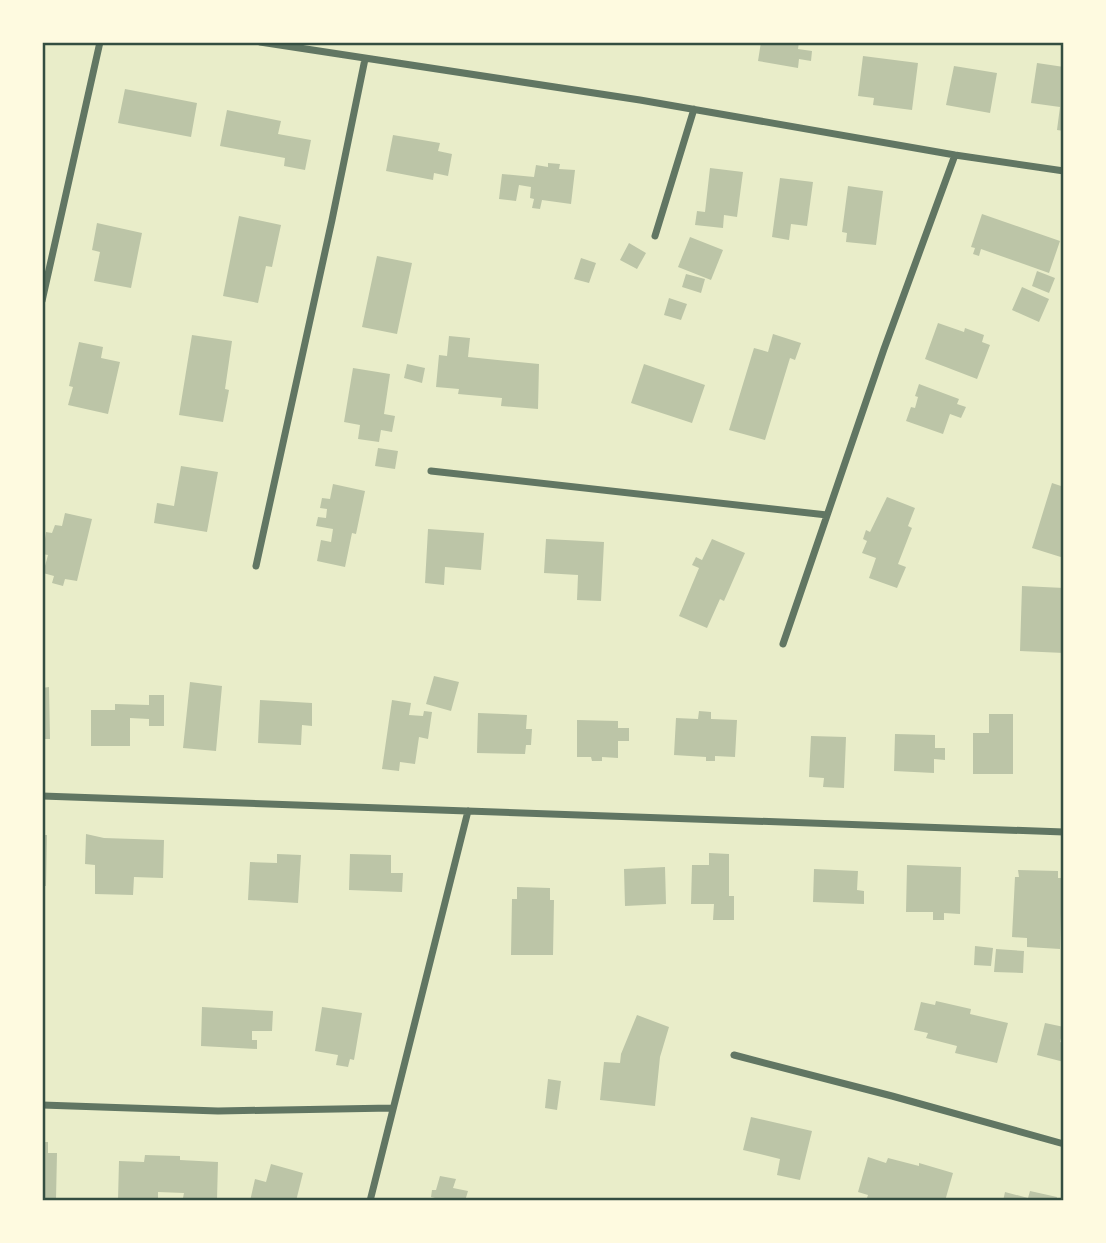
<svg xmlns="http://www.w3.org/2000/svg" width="1106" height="1243" font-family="'Playfair Display',serif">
<rect width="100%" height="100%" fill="#e9edc9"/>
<path fill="#bcc5a7" d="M761,42H799L798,49L812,51L811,61L799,59L798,68L758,61Z
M863,56L918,63L912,110L873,105L874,98L858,96Z
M1037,63L1064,67L1062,90L1064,91V131L1057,130L1060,107L1031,103Z
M954,66L997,73L990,113L946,105Z
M125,89L197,103L191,137L118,123Z
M227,110L281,121L278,134L311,140L305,170L284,166L285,158L220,146Z
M393,135L440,143L438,151L452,154L448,176L434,173L433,180L386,171Z
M548,163L560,164L559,169L575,170L571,204L542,200L540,209L532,208L534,199L530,198L531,187L519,185L516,201L499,199L502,174L534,177L536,165L548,167Z
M710,168L743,172L737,217L724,215L723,228L695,225L697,211L705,212Z
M780,178L813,182L807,226L791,224L789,240L772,237Z
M848,186L883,191L876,245L846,242L847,233L842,232Z
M982,214L1060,241L1049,273L981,249L979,256L973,254L975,248L971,247Z
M239,216L281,225L272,267L266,266L258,303L223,296Z
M97,223L142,233L131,288L94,281L100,252L92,250Z
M690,237L723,250L711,280L678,267Z
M629,243L646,253L637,269L620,260Z
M377,256L412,263L397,334L362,327Z
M581,258L596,263L589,283L574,279Z
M1037,271L1055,278L1049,293L1032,286Z
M686,274L705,279L701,293L682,287Z
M1022,287L1049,299L1039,322L1012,310Z
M669,298L687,304L681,320L664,315Z
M938,323L964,332L965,328L984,335L982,342L990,345L977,379L925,359Z
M773,334L801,343L795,360L790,358L765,440L729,430L754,348L768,352Z
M192,335L232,341L225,389L229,390L223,422L179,415Z
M449,336L470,338L468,357L539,364L538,409L501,406L502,398L458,394L459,389L436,387L439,355L447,356Z
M79,342L103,347L101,358L120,362L108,414L68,405L73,387L69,386Z
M407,364L425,368L422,383L404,378Z
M644,364L705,385L692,423L631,403Z
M353,368L390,374L384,414L395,416L392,432L381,430L379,442L358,439L360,425L344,422Z
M919,384L959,399L957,404L966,407L961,418L950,414L943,434L906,421L911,407L915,408L918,397L915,396Z
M378,448L398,451L395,469L375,466Z
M181,466L218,472L207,532L154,523L157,503L174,506Z
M1052,483L1064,487V558L1032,548Z
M333,484L365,491L356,534L352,533L345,567L317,561L321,540L331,542L333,529L316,526L318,517L326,518L327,509L320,508L322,498L330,499Z
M887,497L915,508L908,526L912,528L898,564L906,567L897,588L869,578L876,558L862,553L867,541L863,539L866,530L870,532Z
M65,513L92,519L77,581L65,579L63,586L52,583L54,576L43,573L48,555L42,554V539H45L46,532L52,533L55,525L62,526Z
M428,529L484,533L481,570L445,567L444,585L425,583Z
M546,539L604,542L601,601L577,600L578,575L544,573Z
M712,539L745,553L724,601L720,599L707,628L679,616L699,568L692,565L696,557L702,560Z
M1022,586L1064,588V653L1020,651Z
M434,676L459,682L451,711L426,704Z
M190,682L222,686L216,751L183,748Z
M49,687L50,739H42V688Z
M149,695H164V726H149V719L130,718V746H91V710H115V704L149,705Z
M260,700L312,703V726L302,725L301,745L258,743Z
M392,700L411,703L409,715L423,716L424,711L432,712L428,739L419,737L415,764L400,762L399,771L382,769Z
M699,711L711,712V719L737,720L735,757L715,756V761H706V757L674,755L676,718L698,719Z
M478,713L527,715L526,729H532L531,745H526L525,754L477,753Z
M989,714H1013V774H973V733H989Z
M577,720L618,721V728H629V741H618V758L602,757V761H592L591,757H577Z
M895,734L935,735V748H945V760L934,759V773L894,771Z
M811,736L846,737L844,788L823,787L824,778L809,777Z
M86,834L104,838L164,840L163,878L134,877L133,895L95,894V865L85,864Z
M42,835H47L46,886H42Z
M709,853L729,854V896H734V920H713L714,904H691L692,865H709Z
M277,854L301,855L298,903L248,900L250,862L277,863Z
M350,854L391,855V873H403L402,892L349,890Z
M907,865L961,867L960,914L944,913V920H933V912H906Z
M665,867L666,904L625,906L624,869Z
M814,869L858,871L857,890L864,891V904L813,902Z
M1018,870L1058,871V878H1062L1060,949L1027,947V938L1012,937L1015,877H1019Z
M517,887L550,888V900H554L553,955H511L512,899H517Z
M975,946L993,948L991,966L974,965Z
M996,949L1024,951L1023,973L994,972Z
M936,1001L971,1009L970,1014L1008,1023L997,1063L955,1053L957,1046L926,1038L928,1033L914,1030L921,1002L935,1005Z
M202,1007L273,1011L272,1031H252V1040H257V1049L201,1046Z
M322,1007L362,1013L354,1060L350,1059L348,1067L336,1065L338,1055L315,1051Z
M637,1015L669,1027L660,1057L655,1106L600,1100L604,1062L620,1063L621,1054Z
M1045,1023L1064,1027L1060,1042L1064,1043V1062L1037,1055Z
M548,1079L561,1081L557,1110L545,1108Z
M751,1117L812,1131L800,1180L777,1175L780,1159L743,1150Z
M42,1142H48V1153H57L56,1199H42Z
M145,1155L180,1156V1160L218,1162L217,1199L193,1201V1198H183L184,1193L158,1192V1201L118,1200L119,1161L144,1162Z
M868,1157L886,1163L888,1158L919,1166V1163L953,1173L945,1201H866L868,1195L858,1192Z
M271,1164L303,1173L296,1201H250L255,1179L266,1182Z
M440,1176L456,1179L453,1188L468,1191L465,1201H434L435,1198L431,1197L432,1190H436Z
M1030,1191L1057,1197L1056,1201H1003L1005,1192L1028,1198Z"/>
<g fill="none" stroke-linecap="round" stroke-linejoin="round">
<path stroke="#617663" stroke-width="7" d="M260,42L640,100L955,155L1064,171
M655,236L694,109
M42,301L100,42
M431,471L827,515
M256,566L332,220L365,59
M783,644L884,349L955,155
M42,796L1064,832
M734,1055L892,1096L1064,1144
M42,1105L218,1111L392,1108
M370,1201L468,811"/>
</g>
<rect width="1106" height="1243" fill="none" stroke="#fefae0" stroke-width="88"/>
<rect x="44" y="44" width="1018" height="1155" fill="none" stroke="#344e41" stroke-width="2.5"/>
</svg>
